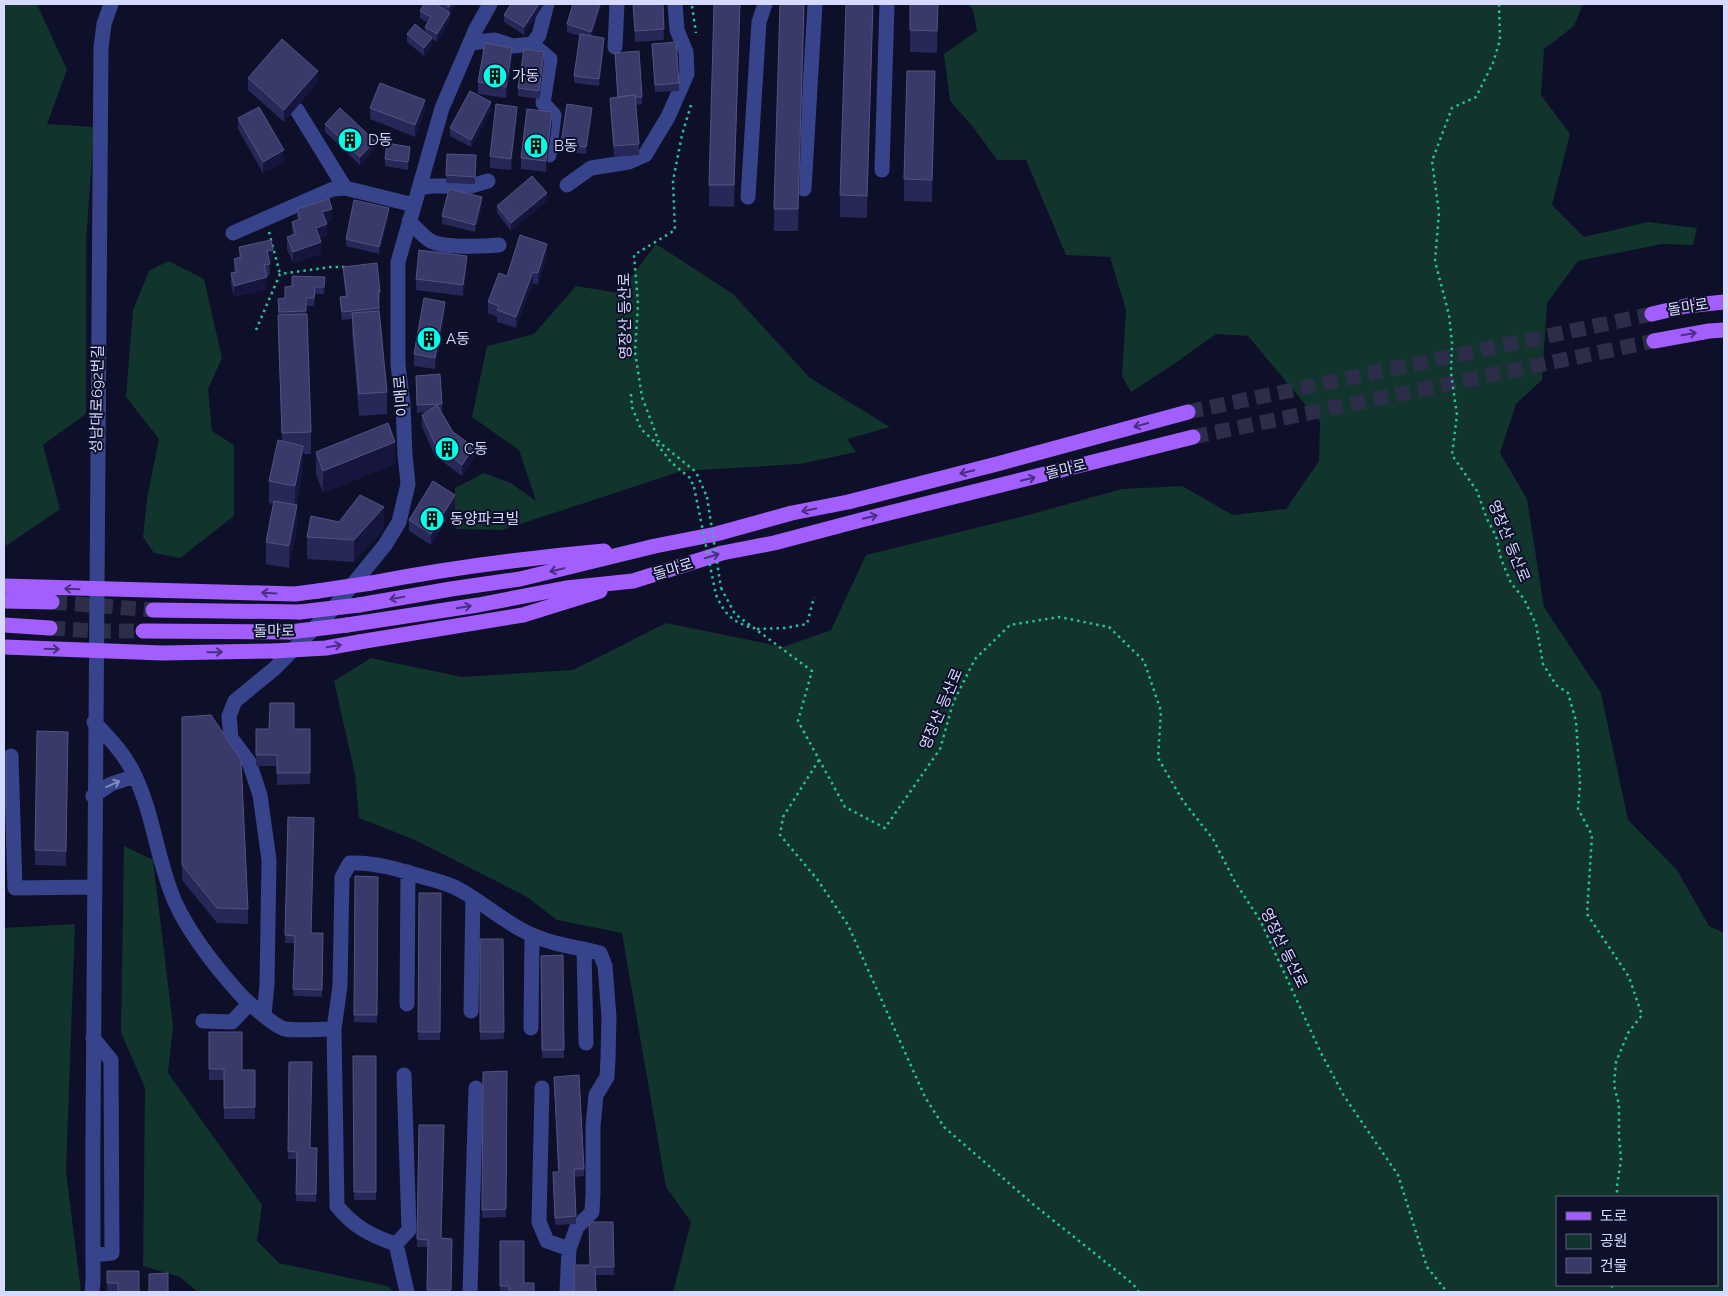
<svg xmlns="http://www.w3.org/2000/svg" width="1728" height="1296" font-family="Raleway,'Noto Sans KR',sans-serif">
<rect width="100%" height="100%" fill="#0e0f29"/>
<path fill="#11342c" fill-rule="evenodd" d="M4,4H37L67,70L47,124L94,127L86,243V414L43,445L60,509L6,546L4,538Z
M966,4H1583L1574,26L1544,49L1541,95L1570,134L1552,205L1584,237L1648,222L1697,228L1693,245L1662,244L1578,261L1547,303L1542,380L1516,404L1500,453L1527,499L1544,607L1601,693L1628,820L1677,870L1709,926L1724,933V1292H673L691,1222L666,1187L622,933L557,920L527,897L415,840L359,818L355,774L334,681L371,658L462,677L573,670L666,623L783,647L831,630L866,555L1028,515L1122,489L1182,486L1233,515L1286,509L1319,461L1320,422L1248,336L1216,334L1174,364L1131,392L1122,376L1126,310L1110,257L1066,255L1026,160H997L973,127L950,101L944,54L977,31L973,9ZM1557,1197H1717V1285H1557Z
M656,244L733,294L810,378L890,427L847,439L856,452L800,464L682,471L502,530L455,529V488L484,473L511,483L536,501L519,450L472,417L487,346L534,334L576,286L619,293Z
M168,261L204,279L222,358L208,389L212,431L234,445V516L180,558L154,553L143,537L147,499L159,439L126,397L133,310L149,271Z
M124,846L153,860L173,1026L168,1073L262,1205L257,1241L279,1263L388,1286L393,1292H198L180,1277L143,1266L145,1088L121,1032Z
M75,924L66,1171L81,1292H4V928Z"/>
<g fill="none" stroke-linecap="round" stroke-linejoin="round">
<path stroke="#2c2d49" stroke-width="15" stroke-dasharray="15 8" stroke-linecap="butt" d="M1188,412L1652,314
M1193,437L1654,341
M52,602L153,610
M50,628L95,631H143"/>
<path stroke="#28c19a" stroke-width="2.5" stroke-dasharray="2.5 4" stroke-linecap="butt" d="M1499,4L1500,40L1493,63L1476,97L1452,108L1432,161L1439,213L1435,261L1449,315L1452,343L1451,373L1457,415L1452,455L1477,491L1487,519L1496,536L1501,559L1511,583L1524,599L1536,624L1543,664L1556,685L1568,693L1576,721L1580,784L1578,809L1592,835L1587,914L1629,977L1642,1015L1628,1033L1616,1062L1614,1085L1619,1105V1136L1621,1160L1617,1186V1197
M692,6L696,33
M691,105L682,135L673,181L675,230L634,255L638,304L635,352L642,397L659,442L696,472L707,497
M269,232L280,274
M256,330L280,274L331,267H347
M631,394L632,407L641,429L655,442L672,463L690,478L694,487
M721,588L735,614L812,671L798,721L845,807L885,828L940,749L953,703L975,659L1010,625L1059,617L1109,627L1144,661L1161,711L1158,758L1183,801L1213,839L1235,882L1260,920L1321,1053L1344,1096L1398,1175L1427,1267L1447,1292
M716,595C725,614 731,621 752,628
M757,629L785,628L807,624L814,597
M819,760L783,817L780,835L817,879L848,925L925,1097L944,1127L1034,1205L1133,1284L1139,1292
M1612,1285L1613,1292"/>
<path stroke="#37448b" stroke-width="15" d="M470,43L495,40L513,46L532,44L539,35L547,4
M532,44L550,59L543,103L554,115L549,155
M615,47L617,4
M297,110L345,188
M882,170L887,4
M567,185L591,168L629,162L645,155L668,117L687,74L686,52L677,30L675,4
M419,188L431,186H471L488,181
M804,189L815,4
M748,197L759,22L765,4
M409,221C415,227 422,235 429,240C443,249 482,246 499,245
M233,233L333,189L345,188L414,205
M94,722C110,739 125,754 135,776C154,816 157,861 175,902C190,935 214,965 238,992C245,1000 275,1027 285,1029C299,1031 319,1029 334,1029
M11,756L15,888L93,887
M93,796L111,784L135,776
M584,949L586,1043
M407,1004L408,872
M471,1011L473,898
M264,1015L267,985L269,860L260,795L249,762L231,738L229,716L235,701L274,669L331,611L385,545L399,522L408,484L405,455L403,404L398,365V262L442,108L476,29L490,4
M203,1021L232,1022L249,1004
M531,1028L532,935
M93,1038L111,1060L112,1253L93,1255
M542,1088L539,1222L547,1241L569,1249
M396,1244L409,1230L404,1075
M92,1292L93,1281C92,870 96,459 101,48L104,24L111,4
M407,1292L396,1244C371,1236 353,1226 337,1206L334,1029L340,986L342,877L350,863C374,862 397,869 420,876C433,880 448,883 460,890C484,903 505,923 530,934C553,945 577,947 600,953L605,966L609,1017L608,1058L607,1077L596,1095L593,1126V1193L592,1212L577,1227L569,1249L567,1292
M470,1292L476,1088"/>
<path stroke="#a35eff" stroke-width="15" d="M1652,314L1686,306L1724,302
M1654,341L1709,331L1724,330
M371,583C449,568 526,558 604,551
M4,586L295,594L318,591
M4,601L52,602
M359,605L451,589L520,579L655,546L716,534L792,513L848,502L997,464L1188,412
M153,610L300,612
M4,625L50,628
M347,625L478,605L566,588L633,581L722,553L774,543L861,520L1193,437
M143,631L290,632
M359,642L523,615L600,591
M4,647L162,653L274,651"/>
<path stroke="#28c19a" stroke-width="2.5" stroke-dasharray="2.5 4" stroke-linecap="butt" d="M694,487L716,595
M707,497L721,588"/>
<path stroke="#a35eff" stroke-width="15" d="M318,591L371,583
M300,612L359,605
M290,632L347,625
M274,651L326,648L359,642"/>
</g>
<path fill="#272758" d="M424,4H456L450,13V20L437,42L432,39V46L424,56L407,42V34L425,32V27L428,23L420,18V11Z
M544,4L524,35L504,22V15Z
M602,4L592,36L604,46L599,86L574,83V76L580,36L567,32V24Z
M633,4H663L664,40L635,42Z
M740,4L734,207L709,206V185Z
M805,4L798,231H774V209Z
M873,4L867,218L840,217V195Z
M910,4H938L937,53L910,52Z
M652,44L679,83V91L655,92Z
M615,53L642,97V104L636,105L639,144V155L614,157L610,109V98L617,97Z
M512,59L506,98L478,94V82Z
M544,60L539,99L518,96V88Z
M248,78L318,82L284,122L248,90Z
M935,93L932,202L904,201V179Z
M370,108L425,111L415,137L370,119Z
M491,110L471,147L450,136V128Z
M592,115L586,154L561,151V143Z
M238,118L284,162L263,173L238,129Z
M517,118L511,170L490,168V156Z
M552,123L546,172L521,169V158Z
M325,124L375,149L360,165L325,132Z
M410,154L408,170L385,166V159Z
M447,154L476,155L475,184L446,183Z
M547,201L511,231L497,213V206Z
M482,205L475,232L442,224V216Z
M297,209L332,221L326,222L327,235L319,238L321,254L293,263L287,249V237L293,236L292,233V222L297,220Z
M389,216L379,254L346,246V239Z
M239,247L273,261L269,262L270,275L266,276L267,289L234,297L231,284V273L234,272V259L239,257Z
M547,255L538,285L533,283L516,328L497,322V317L488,313V302L507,276Z
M343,267L380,292V300H379L387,392V414L359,416L352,335V319L342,320L340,305V297H346L343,275Z
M467,267L463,296L416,290V279Z
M325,277L324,294H315L314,306H306L311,432V454H303V468L296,505L297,527L289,568L266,564V542L273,504L269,503V481L282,441L278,336V299L285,298L292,286Z
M445,313L435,369L414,366V354Z
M416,376L442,404V411H441L453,432L474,458L462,476L435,456L422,427V415L426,412L417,413Z
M316,452L395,464L323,493L316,474Z
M455,506L431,545L409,531V520Z
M339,522L384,529L354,562L307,559V537Z
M182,717L248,909V924L217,923L182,880Z
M256,729H310V784L277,785V766H256Z
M37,731L68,732L66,866L35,865Z
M288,817L312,933H323L322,997L293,996L295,943H285Z
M355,876L378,877L377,1023L354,1022Z
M419,893H441L440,1040H418Z
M480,939H503L504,1039L480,1040Z
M563,955L564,1058H542L541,956Z
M209,1032L242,1070H255V1119H224V1080H209Z
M353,1056H376V1200H354Z
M289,1062L310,1148H317L316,1202L296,1201V1159H288Z
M507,1071L506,1217L482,1218L483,1072Z
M554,1077L584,1169V1176L574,1177L576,1224L555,1225L553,1172H558Z
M419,1125L441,1238L452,1239L451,1292H427L428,1247H417Z
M613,1222L614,1275H595L590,1265Z
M500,1241L524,1283L534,1292H500Z
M107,1271H139L118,1291H107Z"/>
<path fill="#15153d" d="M451,4H456L450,13V20L437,42V34L449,14V7Z
M539,4H544L524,35V27Z
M600,4H602L591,40V32Z
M804,4H805L798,231V209Z
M873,4L867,218V196Z
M432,38V46L424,56V48Z
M604,38V46L599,86V79Z
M512,48V59L506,98V87Z
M544,52V60L539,99V91Z
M318,71V82L284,122V110Z
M935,71V93L932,202V180Z
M425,100V111L415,137V125Z
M491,102V110L471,147V140Z
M517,107V118L511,170V159Z
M592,108V115L586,154V147Z
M552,112V123L546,172V161Z
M375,141V149L360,165V157Z
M410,147V154L408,170V162Z
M284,150V162L263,173V162Z
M547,193V201L511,231V223Z
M482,197V205L475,232V225Z
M389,208V216L379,254V247Z
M332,209V221L322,223V212Z
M327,224V235L316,239V228Z
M321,242V254L293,263V252Z
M547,244V255L538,285V273Z
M273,250V261L267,263V251Z
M467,256V267L463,296V285Z
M533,272V283L516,328V317Z
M267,277V289L234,297V286Z
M445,302V313L435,369V358Z
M395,442V464L323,493V471Z
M303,446V468L295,508V486Z
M474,447V458L462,476V465Z
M455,495V506L431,545V534Z
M297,505V527L289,568V546Z
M384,507V529L354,562V540Z"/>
<path fill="#3a3a6a" stroke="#535381" d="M424,4H435L450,13L437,34L425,27L431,17L420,11Z
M445,4H451L449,7Z
M511,4H539L524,27L504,15Z
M573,4H600L591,32L567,24Z
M633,4H663L664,29L635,31Z
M714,4H740L734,185H709Z
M780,4H804L798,209H774Z
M846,4H873L867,196L840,195Z
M910,4H938L937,31L910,30Z
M415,24L432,38L424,48L407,34Z
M580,34L604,38L599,79L574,76Z
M282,39L318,71L284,110L248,78Z
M676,42L679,83L655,85L652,44Z
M485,43L512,48L506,87L478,82Z
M524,49L544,52L539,91L518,88Z
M639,51L642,97H635V95L618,97L615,53Z
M907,71H935L932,180L904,179Z
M380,83L425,100L415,125L370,108Z
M470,91L491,102L471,140L450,128Z
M635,95L639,144L614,146L610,98Z
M496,104L517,107L511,159L490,156Z
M567,104L592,108L586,147L561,143Z
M259,107L284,150L263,162L238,118Z
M340,108L375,141L360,157L325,124Z
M527,109L552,112L546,161L521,158Z
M387,143L410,147L408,162L385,159Z
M447,154L476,155L475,177L446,175Z
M532,176L547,193L511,223L497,206Z
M449,189L482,197L475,225L442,216Z
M329,199L332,209L322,212L327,224L316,228L321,242L293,252L287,237L296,234L292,222L300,219L297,209Z
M354,200L389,208L379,247L346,239Z
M520,235L547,244L538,273L533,272L516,317L497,310L499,306L488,302L499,273L507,276Z
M271,240L273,250L267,251L270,264L264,265L267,277L234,286L231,273L237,272L234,259L241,257L239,247Z
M419,250L467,256L463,285L416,279Z
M377,263L380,292H378L379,308L342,312L340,297L347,296L343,267Z
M292,276L325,277L324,287H315L314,298H306V311L279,312L278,299L285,298V287L292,286Z
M424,298L445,302L435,358L414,354Z
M379,311L387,392L359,394L352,313Z
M307,314L311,432L282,433L278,315Z
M440,374L442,404L417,405L416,376Z
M437,405L453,432L474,447L462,465L435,444L422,415Z
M388,423L395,442L323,471L316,452Z
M278,440L303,446L295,486L269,481Z
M433,481L455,495L431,534L409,520Z
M360,495L384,507L354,540L307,537L311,516L339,522Z
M274,501L297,505L289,546L266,542Z
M270,703H294V729H310V773H277V755H256V729H269Z
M211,715L241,760L248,909L217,908L182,865V717Z
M37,731L68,732L66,851L35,850Z
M288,817L314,818L311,933H323L322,990L293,989L295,936L285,935Z
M355,876L378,877L377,1015H354Z
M419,893H441L440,1032H418Z
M480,939H503L504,1032H480Z
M563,955L564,1050H542L541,956Z
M209,1032H242V1070H255V1107L224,1108V1069H209Z
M353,1056H376V1192H354Z
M289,1062H312L310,1148H317L316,1194H296L297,1152L288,1151Z
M507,1071L506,1209L482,1210L483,1072Z
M579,1075L584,1169H574L576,1216L555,1218L553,1172H559L554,1077Z
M419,1125H444L441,1238L452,1239L451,1290H427L428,1240L417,1239Z
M589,1222H613L614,1267H595L596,1292H574V1265H590Z
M500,1241H524V1283H534V1292H509V1286H500Z
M107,1271H139V1292H118V1283H107Z
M168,1273V1292H149V1274Z"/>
<defs><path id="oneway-shaft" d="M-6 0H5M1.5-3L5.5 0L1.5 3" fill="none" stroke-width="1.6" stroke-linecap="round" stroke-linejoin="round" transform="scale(1.25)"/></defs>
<g stroke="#4a2f7f">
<use href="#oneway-shaft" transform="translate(1689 334) rotate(-10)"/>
<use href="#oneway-shaft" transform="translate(1141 425) rotate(165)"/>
<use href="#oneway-shaft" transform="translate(967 472) rotate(166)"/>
<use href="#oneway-shaft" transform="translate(1028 479) rotate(-13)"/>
<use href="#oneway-shaft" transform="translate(809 510) rotate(169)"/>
<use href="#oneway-shaft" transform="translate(870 517) rotate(-14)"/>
<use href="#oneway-shaft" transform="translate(712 556) rotate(-17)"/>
<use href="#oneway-shaft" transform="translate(557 570) rotate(167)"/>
<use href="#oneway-shaft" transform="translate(72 589) rotate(-178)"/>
<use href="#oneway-shaft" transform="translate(269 593) rotate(-177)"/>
<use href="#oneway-shaft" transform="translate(397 598) rotate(170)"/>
<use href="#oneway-shaft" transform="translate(464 607) rotate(-9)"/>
<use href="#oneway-shaft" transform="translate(334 646) rotate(-9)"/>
<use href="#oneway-shaft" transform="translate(52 649) rotate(2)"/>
<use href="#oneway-shaft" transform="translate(215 652) rotate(-1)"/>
</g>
<use stroke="#7f88bf" href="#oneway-shaft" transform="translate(113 784) rotate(-24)"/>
<defs>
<symbol id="building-disc" viewBox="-11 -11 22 22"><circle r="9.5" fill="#03ffe7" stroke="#0e0f29"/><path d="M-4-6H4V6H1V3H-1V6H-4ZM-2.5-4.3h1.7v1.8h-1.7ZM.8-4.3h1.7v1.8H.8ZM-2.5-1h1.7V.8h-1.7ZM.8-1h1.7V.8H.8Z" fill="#111"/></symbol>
</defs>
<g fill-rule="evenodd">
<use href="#building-disc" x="481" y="62" width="28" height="28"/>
<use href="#building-disc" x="336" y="126" width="28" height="28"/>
<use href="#building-disc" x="522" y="132" width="28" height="28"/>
<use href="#building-disc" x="415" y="325" width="28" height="28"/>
<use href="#building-disc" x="433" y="435" width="28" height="28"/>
<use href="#building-disc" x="418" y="505" width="28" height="28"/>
</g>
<g text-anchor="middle" stroke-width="4" stroke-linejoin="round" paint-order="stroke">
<g font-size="15" fill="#d7daff" stroke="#0e0f29" text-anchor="start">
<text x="512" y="81">가동</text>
<text x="368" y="145">D동</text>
<text x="554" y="151">B동</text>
<text x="446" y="344">A동</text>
<text x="464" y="454">C동</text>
<text x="450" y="524">동양파크빌</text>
</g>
<g font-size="15" fill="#d7daff" stroke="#0e0f29">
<text transform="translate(1688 307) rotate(-9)" y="5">돌마로</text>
<text transform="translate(625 316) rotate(-91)" y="5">영장산 등산로</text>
<text transform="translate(401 396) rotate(-95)" y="5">이매로</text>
<text transform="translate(97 399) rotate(-89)" y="5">성남대로692번길</text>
<text transform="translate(1066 469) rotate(-14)" y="5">돌마로</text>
<text transform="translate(1509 541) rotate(68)" y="5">영장산 등산로</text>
<text transform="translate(673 569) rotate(-17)" y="5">돌마로</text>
<text transform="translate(274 631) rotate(-1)" y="5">돌마로</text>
<text transform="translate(941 709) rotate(-67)" y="5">영장산 등산로</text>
<text transform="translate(1284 948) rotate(64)" y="5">영장산 등산로</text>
</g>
</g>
<rect width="1728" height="1296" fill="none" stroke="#d7daff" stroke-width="10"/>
<rect x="1556" y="1196" width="162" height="90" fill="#0e0f29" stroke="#5e607f"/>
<rect x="1566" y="1212" width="25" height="8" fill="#a35eff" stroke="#5e607f"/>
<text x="1600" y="1221" font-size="15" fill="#d7daff">도로</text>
<rect x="1566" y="1234" width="25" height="15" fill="#11342c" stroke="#5e607f"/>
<text x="1600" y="1246" font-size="15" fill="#d7daff">공원</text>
<rect x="1566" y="1258" width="25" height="15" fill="#3a3a6a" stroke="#5e607f"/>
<text x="1600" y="1271" font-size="15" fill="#d7daff">건물</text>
</svg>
